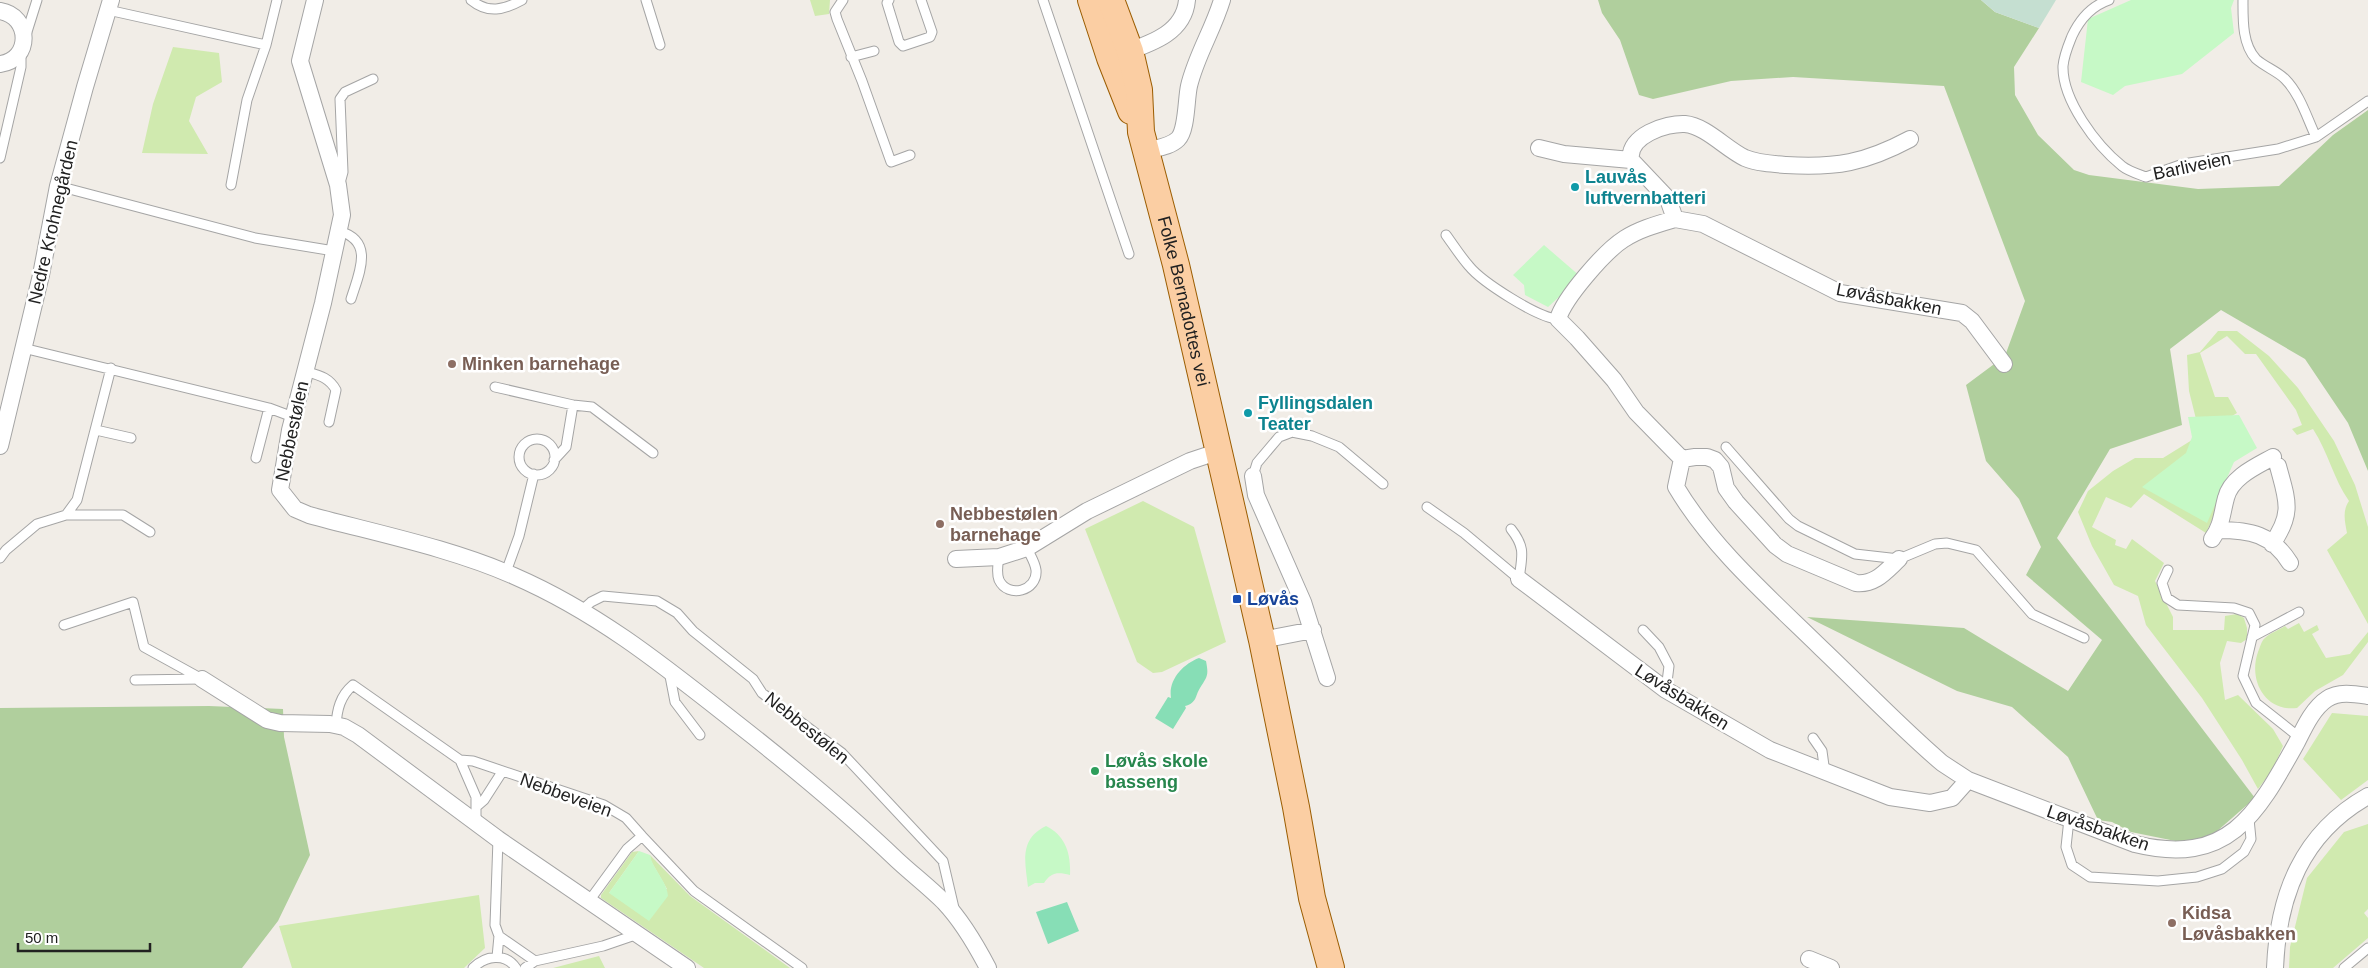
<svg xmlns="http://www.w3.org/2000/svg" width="2368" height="968" font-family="Helvetica,sans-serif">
<rect width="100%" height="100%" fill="#f1ede7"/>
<path fill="#d0eaaf" d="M810,0H830L829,14L815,16Z
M173,47L219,53L222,82L196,97L189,121L208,154L142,153L153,104Z
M2218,331H2237L2269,356L2298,388L2334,441L2355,485L2368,527V624L2327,550L2347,533C2345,522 2342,511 2349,501C2334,480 2328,452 2313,429L2297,435L2292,429L2302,425L2296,410L2256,354H2245L2227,336L2200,353L2215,397H2228L2237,413L2222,422L2220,502L2206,533L2144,494L2131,508L2106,497L2092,527L2116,540L2115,545L2126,549L2132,539L2164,563L2155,581L2173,617V630H2224L2225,616L2237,614L2244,618L2247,628V639L2241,643L2227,641L2220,663L2225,700L2238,695L2273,729L2283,746L2273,769L2258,789L2242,760L2202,698L2146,625L2138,596L2114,585L2092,546L2078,512L2088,491L2113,471L2135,458H2163L2192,440L2197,423L2189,391L2187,355L2200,352Z
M1143,501L1194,527L1226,642L1162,672L1153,673L1137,662L1085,529Z
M2299,623L2304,632L2317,625L2319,630L2312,634L2326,658L2350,654L2368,632V642L2343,675L2315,691L2297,708C2265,712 2248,680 2258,652C2260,648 2261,641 2265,638C2270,633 2279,630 2285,626L2288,629Z
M2332,713L2368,716V780L2341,800L2303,759Z
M2368,824V909L2364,913L2368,918V938L2333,968H2289L2290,947L2307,878L2344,832Z
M639,851L609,893L667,889L651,861L650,855L690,896L790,968H704L601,898V895L632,852Z
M479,895L485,948L464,968H292L279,926Z
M599,956L605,968H553Z"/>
<path fill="#b0cf9d" d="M1598,0H1981L1995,12L2039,28L2014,67L2015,95L2038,135L2074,170L2089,175L2198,189L2279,186L2333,135L2368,110V471L2348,423L2305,359L2221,310L2170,349L2182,425L2110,449L2057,538L2255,798L2200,846L2131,832L2112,822L2098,820L2068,757L2012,707L1957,691L1807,617L1964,628L2068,691L2102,640L2026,575L2041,547L2019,499L1986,461L1966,385L2005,356L2025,301L1944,86L1793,77L1731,81L1653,99L1639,95L1620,40L1602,13Z
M209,706L283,709L284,737L310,855L278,921L242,968H0V708Z"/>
<path fill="#c5dfd1" d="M1981,0H2056L2039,28L1995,12Z"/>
<path fill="#c6f9c6" d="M2131,0H2234L2231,8L2234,33L2182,74L2125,86L2113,95L2081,82L2088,19Z
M1544,245L1581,277L1548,307L1525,295L1524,285L1513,275Z
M2239,415L2257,448L2234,462L2207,523L2142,487L2186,453L2192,437L2188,417Z
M1046,826C1066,836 1071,854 1070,875C1058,872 1051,872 1044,883H1035L1028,887C1025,862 1019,839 1046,826Z
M639,851L650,855C653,870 667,881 668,896L649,921L609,893Z"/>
<path fill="#87deb6" d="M1199,658L1206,661C1209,676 1207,677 1200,688C1195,696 1197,703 1185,706L1186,708L1173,729L1155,718L1168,697L1171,698C1168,680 1183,664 1199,658Z
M1067,902L1079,931L1048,944L1036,912Z"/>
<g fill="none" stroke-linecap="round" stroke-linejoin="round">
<defs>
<path id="lane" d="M471,0C488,14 504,10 522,0
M646,0L660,45
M843,0L835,12L837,19L862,81L891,162L910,155
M889,0L887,3L899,42L903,46L930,37L932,32L921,0
M1043,0L1129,254
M2109,0C2091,6 2080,19 2072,36C2068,46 2064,55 2063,66C2062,100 2096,145 2122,166C2128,171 2138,174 2146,177L2183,164L2278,149L2316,137
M2243,0C2243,19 2242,44 2256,59C2265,67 2277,71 2285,79C2300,94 2307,118 2316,137L2368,101
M108,10L266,45
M26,35L37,0
M851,57L874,51
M0,158L21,67V52
M340,183L343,172L340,99L345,92L373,79
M231,185L247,100L266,45L277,0
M58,186L255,238L334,251
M339,231C375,241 359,273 351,299
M1446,235C1454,246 1461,257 1469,266C1482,282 1538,318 1558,319
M23,348L269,408L293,417
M305,371C318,375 329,377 336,390L329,422
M495,387L573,405L592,407L653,453
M96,430L131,438
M519 457a18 18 0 1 1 36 0a18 18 0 1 1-36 0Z
M1726,447L1789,519L1798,526L1855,554L1899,559L1935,544L1947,543L1976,550L2032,614L2084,638
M256,458L269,408
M554,460L566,447L573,405
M1253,476L1257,463L1279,437L1292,432L1312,436L1339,447L1383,484
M1427,507L1464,533L1519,579
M66,515L77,500L111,368
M1511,529C1526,548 1522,556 1519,579
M999,557C998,564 996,572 999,580C1008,599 1038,591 1036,570C1035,562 1030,555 1027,548
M0,558L6,550L37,524L66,515H123L150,532
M2168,570L2162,583L2167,598L2178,605L2234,608L2249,613L2255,625L2243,676L2256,703L2299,737
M506,572L519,536L534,474
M582,610L591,602L603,596L657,601L677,613L693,631L753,679L762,693L842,753L943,861L954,908
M64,625L133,602L144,647L202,679
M1643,630L1659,647L1669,666L1666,690
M2252,637L2299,612
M669,671L675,702L700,735
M135,680L201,679
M336,725C337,710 340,696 353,685L460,760
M1813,738L1822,751L1825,773
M477,806L484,800L502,772
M2069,819L2066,847L2072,865L2090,877L2158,881L2197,877L2222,869L2244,852L2251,839L2249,819
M476,822V797L460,760L473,761L604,805L626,818L642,836L627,849L589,901
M642,836L694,891L802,968
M498,839L495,925L499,936L535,961
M497,957L499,936
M473,968C485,956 505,952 516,968
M525,968L535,961L603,946L638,934
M2344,968L2368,948"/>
<path id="street" d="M315,0L300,61L338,185L342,215L323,303L290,430L280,490L295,509L309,515C375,533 451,548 514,576C606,616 676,676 754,737C803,776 851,816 897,860C912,874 929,887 944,902C962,921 976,945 988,968
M0,11C31,16 32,60 0,64
M1121,54C1149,44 1184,34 1187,0
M1539,148L1564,154L1631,160
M1146,151C1156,148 1170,147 1178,139C1187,130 1186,99 1189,86C1196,56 1213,30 1222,0
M1675,219L1703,224L1840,293L1962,313L1972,321L2004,364
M0,446L41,275L58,186L85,87L111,0
M1682,459L1676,487C1713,549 1770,598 1821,648C1861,686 1900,727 1942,763L1968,780L2135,844C2229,867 2257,814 2297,742C2304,728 2313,708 2327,699C2339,691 2355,694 2368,696
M1682,459L1636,412L1614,380L1577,338L1558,319C1564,298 1605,251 1624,239C1639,229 1658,224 1675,219L1668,199L1631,160C1627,136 1666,123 1685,124C1706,126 1726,149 1745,158C1757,163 1772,164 1786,165C1836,168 1865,163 1910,139
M1682,459L1695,457H1707L1715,460L1721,467L1726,488L1736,502L1775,545L1787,554L1856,583C1875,585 1885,572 1899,559
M1253,476L1256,495L1303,602L1327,678
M2218,530C2250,530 2272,534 2290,563
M2212,539C2222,526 2222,512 2226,498C2231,477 2257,466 2273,457
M2272,544C2294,513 2287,500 2278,466
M956,559L999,557L1027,548L1087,511L1190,461L1217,452
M1519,579L1666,690L1770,750L1890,797L1930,803L1952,798L1968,780
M1262,640L1313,630
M202,679L267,720L280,723L330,724L344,727L358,735L498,839L687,968
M1809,959L1831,968
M2275,968C2278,895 2302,833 2368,796"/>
<g id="primary">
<path d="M1091,0L1110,58L1131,111"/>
<path id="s1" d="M1111,0L1130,51L1139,90L1141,132L1176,265L1262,640L1296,807L1312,898L1331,968"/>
</g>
</defs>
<use href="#lane" stroke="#a5a5a5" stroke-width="11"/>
<use href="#street" stroke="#a5a5a5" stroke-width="18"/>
<use href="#primary" stroke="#9b5d02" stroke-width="28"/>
<use href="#lane" stroke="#fff" stroke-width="9"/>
<use href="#street" stroke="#fff" stroke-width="16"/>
<use href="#primary" stroke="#fbcea3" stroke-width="26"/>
</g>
<g fill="#0f9aa8" stroke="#fff" stroke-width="2">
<circle cx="1575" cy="187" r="5"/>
<circle cx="1248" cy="413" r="5"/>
</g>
<g fill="#8d6e63" stroke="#fff" stroke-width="2">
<circle cx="452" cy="364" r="5"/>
<circle cx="940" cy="524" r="5"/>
<circle cx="2172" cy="923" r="5"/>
</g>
<rect fill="#1a4fb4" stroke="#fff" stroke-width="2" x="1232" y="594" width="10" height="10" rx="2.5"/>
<circle fill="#2e9e5b" stroke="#fff" stroke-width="2" cx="1095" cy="771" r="5"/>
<g text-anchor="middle" stroke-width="5" stroke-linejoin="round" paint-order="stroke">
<g font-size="18" fill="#212121" stroke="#fff">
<text transform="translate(2192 166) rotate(-12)" y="6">Barliveien</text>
<text transform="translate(53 222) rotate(-77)" y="6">Nedre Krohnegården</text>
<text transform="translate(1889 299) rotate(11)" y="6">Løvåsbakken</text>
<text dy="6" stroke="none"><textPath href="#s1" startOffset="311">Folke Bernadottes vei</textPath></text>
<text transform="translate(292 431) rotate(-78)" y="6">Nebbestølen</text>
<text transform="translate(1682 697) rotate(32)" y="6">Løvåsbakken</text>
<text transform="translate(807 728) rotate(39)" y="6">Nebbestølen</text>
<text transform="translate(566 795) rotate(20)" y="6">Nebbeveien</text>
<text transform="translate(2098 828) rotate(19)" y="6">Løvåsbakken</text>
</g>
<g font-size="18" font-weight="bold" fill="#0d838f" stroke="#fff" text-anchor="start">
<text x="1585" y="183">Lauvås<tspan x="1585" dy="21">luftvernbatteri</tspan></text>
<text x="1258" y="409">Fyllingsdalen<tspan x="1258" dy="21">Teater</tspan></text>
</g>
<g font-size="18" font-weight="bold" fill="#785e54" stroke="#fff" text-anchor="start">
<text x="462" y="370">Minken barnehage</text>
<text x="950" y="520">Nebbestølen<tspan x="950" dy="21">barnehage</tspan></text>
<text x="2182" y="919">Kidsa<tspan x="2182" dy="21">Løvåsbakken</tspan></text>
</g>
<g font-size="18" font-weight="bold" fill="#164399" stroke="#fff" text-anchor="start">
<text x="1247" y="605">Løvås</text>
</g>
<g font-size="18" font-weight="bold" fill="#27864d" stroke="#fff" text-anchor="start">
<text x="1105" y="767">Løvås skole<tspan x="1105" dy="21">basseng</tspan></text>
</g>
</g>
<path d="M18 943v8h132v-8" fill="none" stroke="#212121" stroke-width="2.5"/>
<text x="25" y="943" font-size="15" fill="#212121" stroke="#ffffff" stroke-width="4" paint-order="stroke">50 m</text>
</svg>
